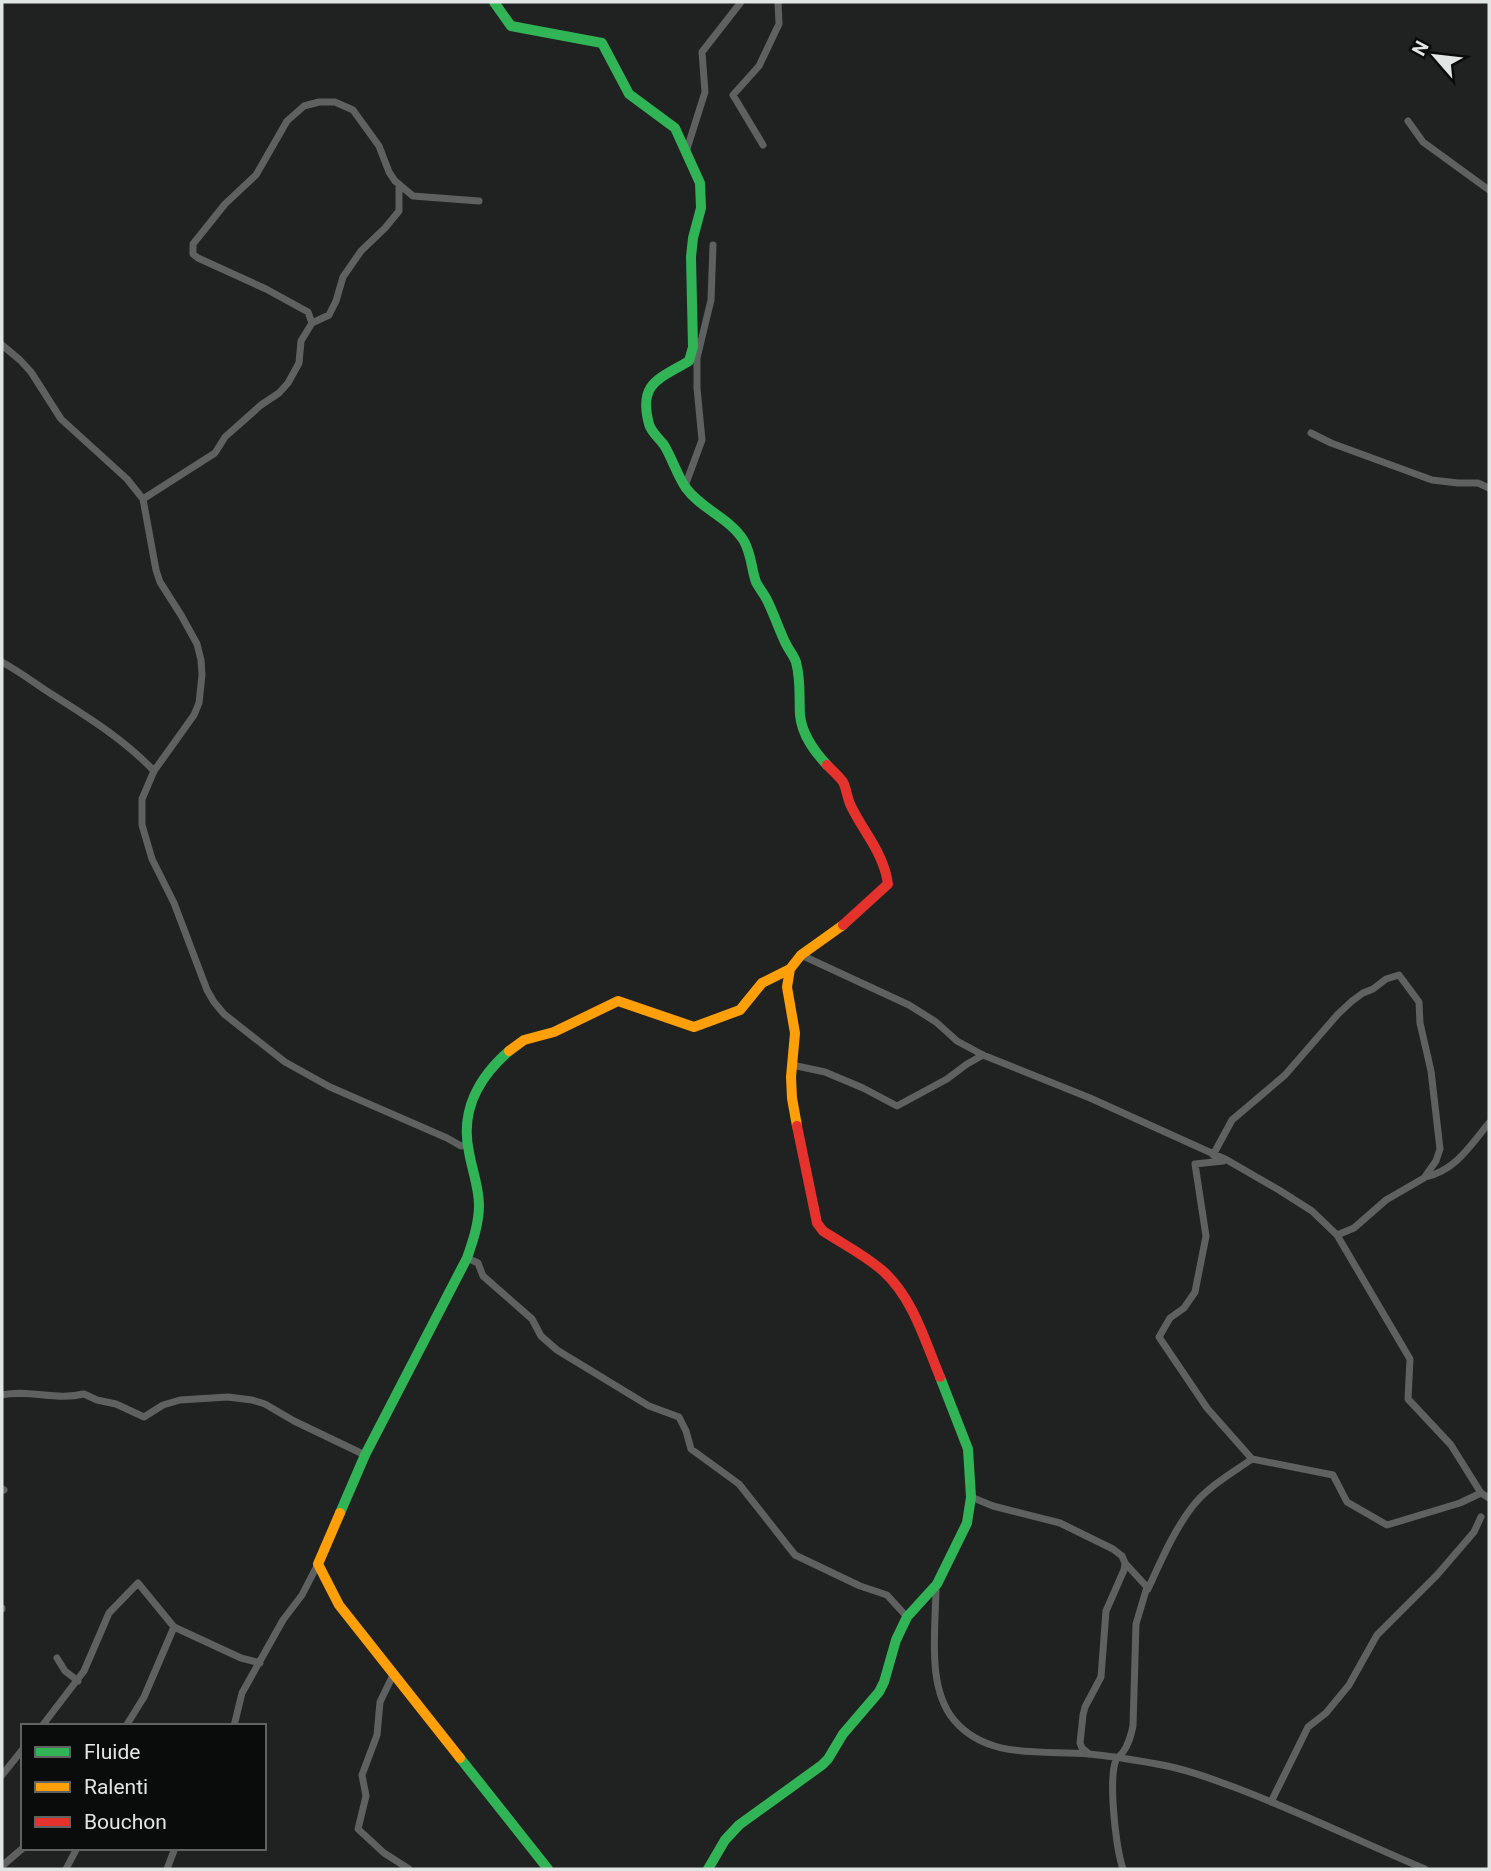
<svg xmlns="http://www.w3.org/2000/svg" width="1491" height="1871" font-family="Roboto,sans-serif">
<rect width="100%" height="100%" fill="#1f2221"/>
<g fill="none" stroke-linecap="round" stroke-linejoin="round">
<path stroke="#5f6060" stroke-width="7" d="M1408,121L1423,142L1489,190
M763,145L733,95L759,66L779,24L778,2
M686,152L705,92L702,52L741,2
M312,323L329,315L336,301L343,277L361,251L385,228L399,211V184
M2,345L20,360L31,372L61,419L127,479L143,499L156,570L160,582L181,615L197,644L201,660L202,675L199,703L194,715L154,771L142,799V825L152,859L174,903L207,990L214,1002L224,1014L285,1062L330,1087L447,1138L461,1146L467,1145
M1311,433L1331,443L1432,480L1458,483H1478L1489,488
M685,486L702,440L697,388V358L711,300L713,245
M143,499L215,453L225,437L261,405L279,393L288,383L299,363L301,341L312,323L308,312L266,289L198,258L193,254V244L225,204L256,175L287,121L304,106L319,102H335L353,110L379,146L389,172L395,181L413,196L479,201
M2,662C20,672 36,684 53,695C89,718 125,740 154,771
M801,955L909,1005L936,1022L957,1041L983,1055L1090,1098L1227,1160L1279,1190L1312,1211L1337,1235L1410,1359L1408,1399L1451,1445L1481,1493L1489,1498
M792,1065L825,1072L863,1088L897,1106L947,1079L967,1064L983,1055
M1213,1155L1232,1120L1285,1075L1338,1014L1352,1001L1363,993L1373,989L1386,979L1399,975L1419,1002L1420,1023L1431,1071L1440,1149L1436,1161L1424,1178L1386,1200L1354,1228L1337,1235
M1223,1161L1195,1164L1206,1236L1195,1292L1184,1308L1170,1318L1159,1337L1207,1408L1252,1459L1333,1475L1347,1502L1387,1525L1460,1503L1481,1493
M1425,1177C1455,1171 1470,1146 1489,1123
M467,1258L478,1263L483,1276L532,1319L541,1336L557,1350L649,1406L679,1417L686,1431L691,1449L739,1484L795,1555L860,1586L887,1595L907,1617
M2,1395C29,1389 56,1401 84,1394L97,1400L116,1404L144,1417L163,1405L180,1400L228,1397L252,1400L265,1404L294,1421L365,1455
M2,1489L4,1490
M971,1497L993,1506L1060,1523L1113,1549L1122,1556L1125,1563L1147,1587L1136,1624L1133,1726C1131,1735 1129,1744 1123,1752C1122,1754 1117,1758 1116,1760C1108,1780 1116,1848 1123,1869
M936,1586C936,1627 926,1687 954,1720C987,1760 1043,1750 1089,1754C1112,1756 1135,1760 1157,1764C1186,1769 1212,1779 1239,1789C1302,1813 1363,1843 1425,1869
M1148,1589C1161,1561 1173,1532 1192,1507C1207,1487 1232,1473 1252,1459
M2,1608V1609
M57,1658L65,1671L78,1681
M393,1675L380,1702L377,1735L362,1775L366,1796L358,1829L384,1853L409,1869
M42,1726L84,1671L109,1613L138,1583L174,1627L241,1658L260,1663
M126,1726L144,1697L174,1627
M234,1726L242,1693L283,1620L302,1595L318,1564
M1089,1754L1082,1748L1080,1743L1083,1715L1085,1707L1101,1677L1106,1611L1124,1570L1125,1563
M2,1775L23,1749
M1271,1802L1308,1727L1326,1713L1349,1685L1377,1635L1437,1575L1474,1532L1481,1517
M2,1866L23,1848
M66,1869L77,1848
M167,1869L175,1848"/>
<path stroke="#30b455" stroke-width="10" d="M494,2L511,26L602,43L629,94L675,128L700,183L701,208L693,238L691,257L693,347L689,361C659,379 638,383 649,424C651,432 659,438 664,445C672,458 678,477 686,488C701,509 730,518 744,541C752,556 751,568 756,582C759,588 764,594 767,600C774,614 779,630 786,644C789,650 794,656 796,662C801,680 799,697 800,715C802,735 814,751 827,765
M340,1513L365,1455L467,1258C473,1241 479,1223 479,1205C479,1187 472,1170 469,1152C460,1111 479,1077 509,1051
M460,1758L548,1869
M708,1869L725,1840L739,1825L822,1765L828,1759L843,1734L879,1692L884,1682L896,1640L907,1617L937,1584L967,1523L971,1497L968,1449L940,1377"/>
<path stroke="#ff9f0a" stroke-width="10" d="M790,969L787,987L795,1033L791,1077L792,1098L797,1126
M509,1051L524,1040L554,1032L618,1001L694,1027L740,1010L762,983L790,969L801,955L843,925
M340,1513L318,1564L339,1605L460,1758"/>
<path stroke="#e5322d" stroke-width="10" d="M827,765C832,770 839,776 843,782C847,789 847,800 852,808C865,834 884,854 888,884L843,925
M797,1126L817,1223L823,1231C843,1244 865,1255 883,1271C913,1298 925,1341 940,1377"/>
</g>
<rect width="1491" height="1871" fill="none" stroke="#e1e5e4" stroke-width="7"/>
<rect x="21" y="1724" width="245" height="126" fill="#0a0c0b" stroke="#606362" stroke-width="2"/>
<rect x="35" y="1747" width="35" height="10" fill="#30b455" stroke="#606362" stroke-width="2"/>
<text x="84" y="1759" font-size="21" fill="#e1e5e4">Fluide</text>
<rect x="35" y="1782" width="35" height="10" fill="#ff9f0a" stroke="#606362" stroke-width="2"/>
<text x="84" y="1794" font-size="21" fill="#e1e5e4">Ralenti</text>
<rect x="35" y="1817" width="35" height="10" fill="#e5322d" stroke="#606362" stroke-width="2"/>
<text x="84" y="1829" font-size="21" fill="#e1e5e4">Bouchon</text>
<g transform="translate(1435 56) rotate(298)" stroke="#0a0c0b" stroke-width="5" paint-order="stroke">
<path d="M0-5L12 26L0 18L-12 26Z" fill="#e1e5e4"/>
<text y="-10" font-size="19" font-weight="bold" text-anchor="middle" fill="#e1e5e4">N</text>
</g>
</svg>
